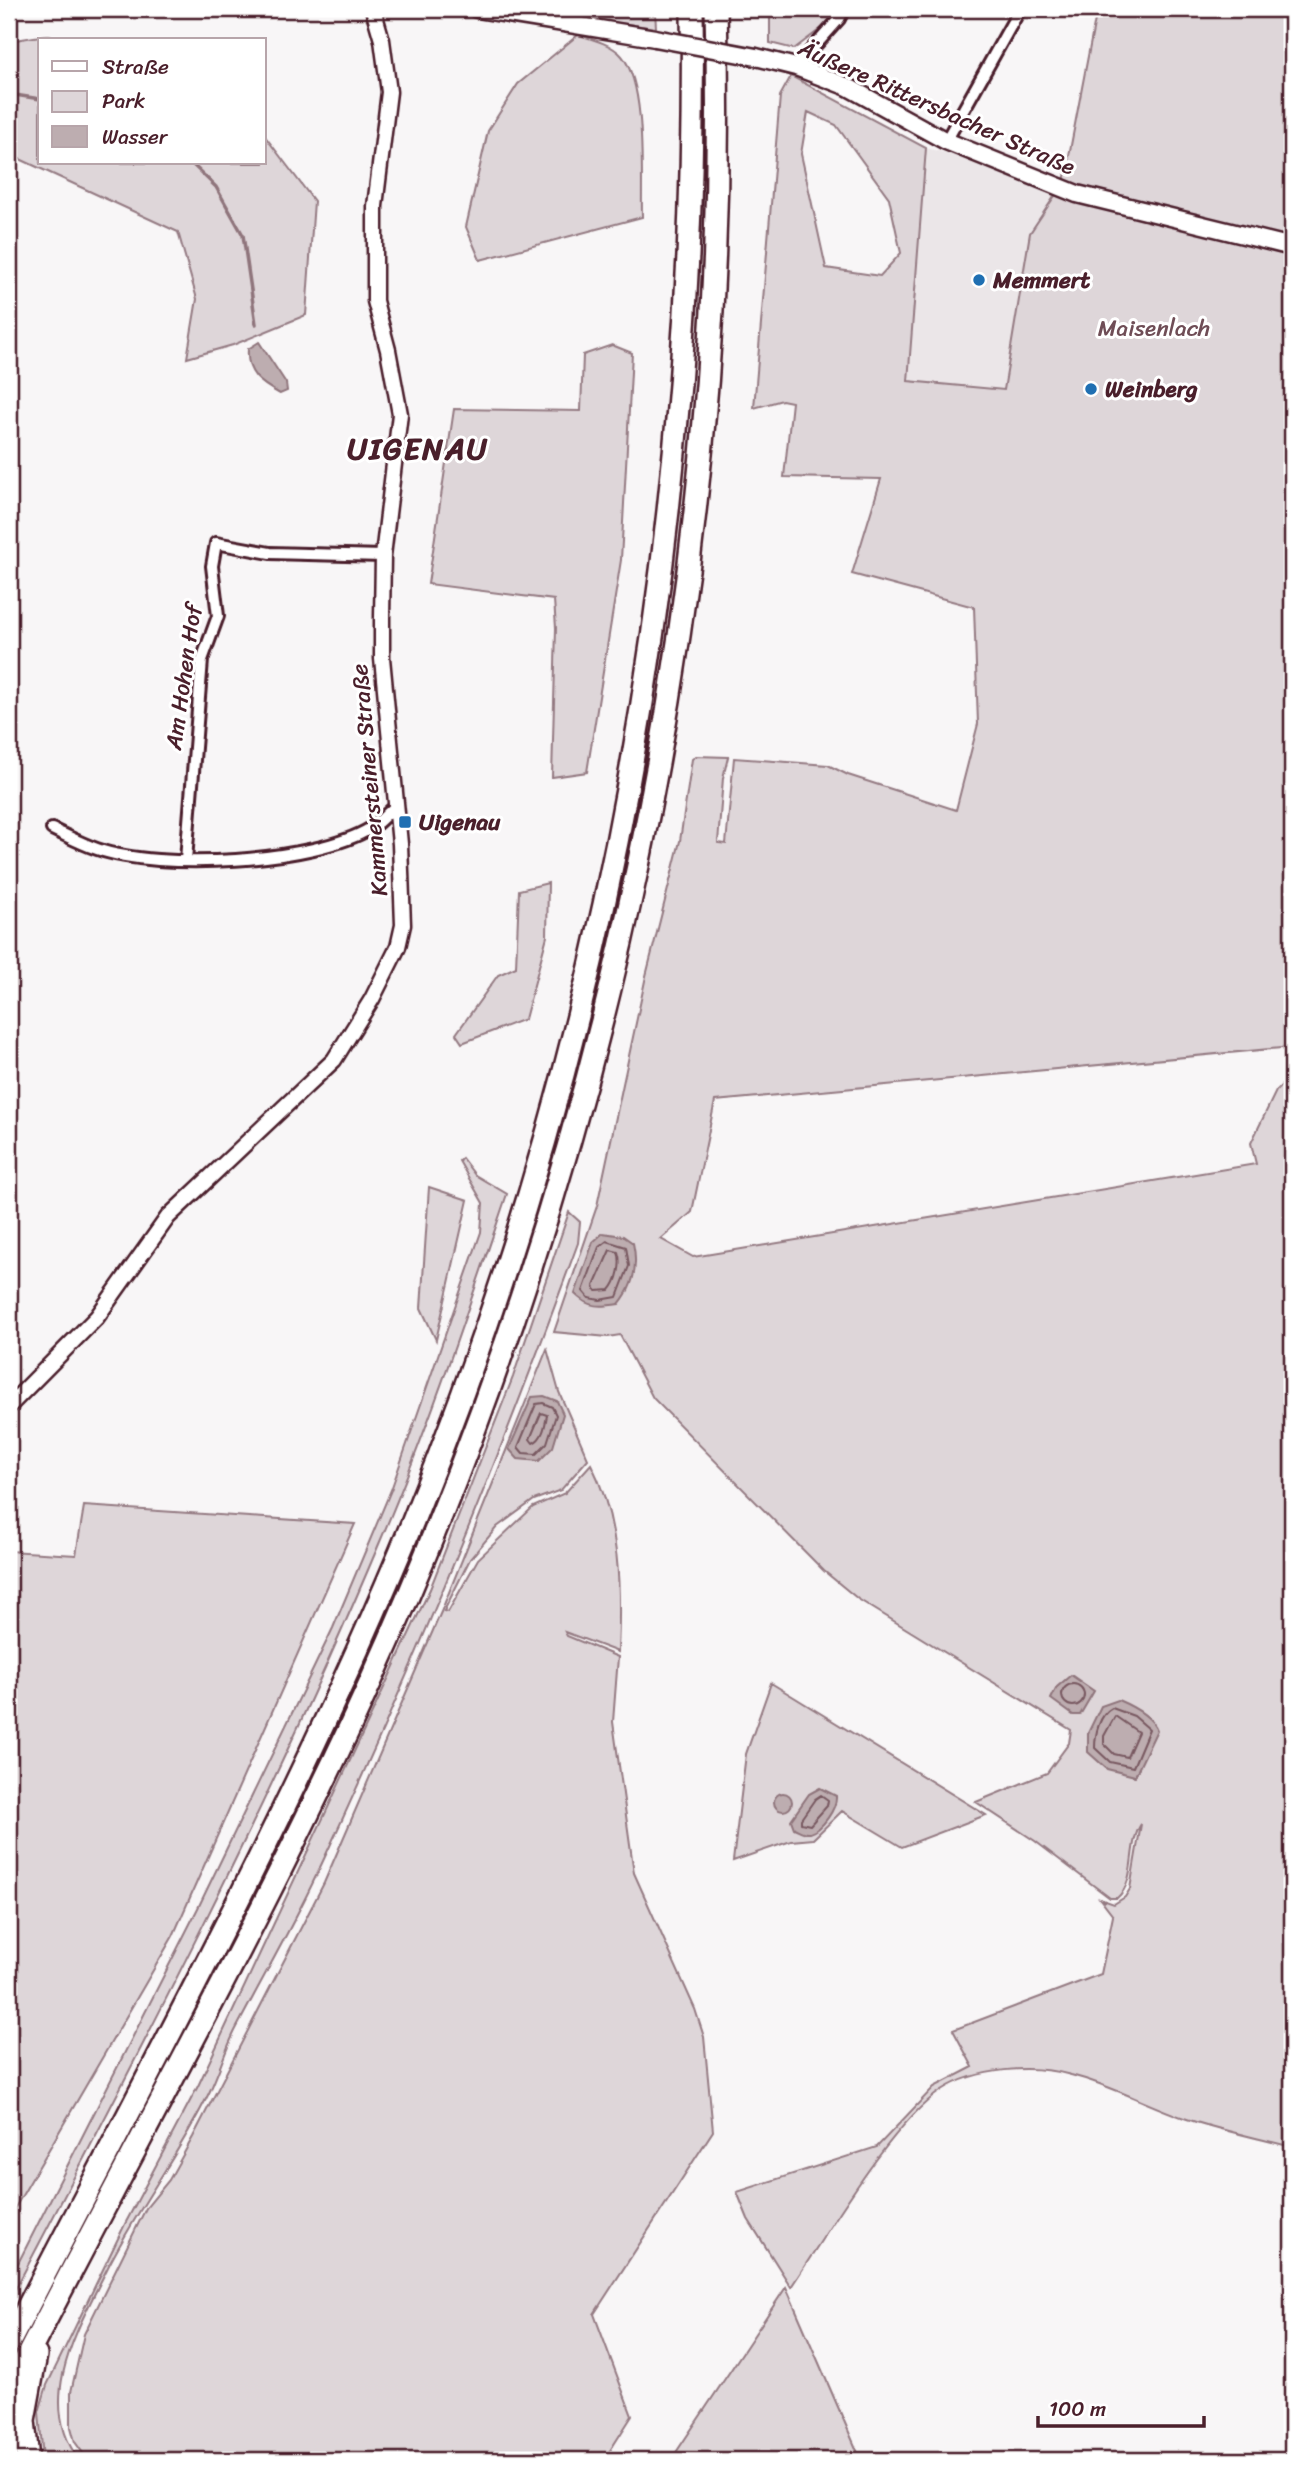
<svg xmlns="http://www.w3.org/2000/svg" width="1301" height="2469" font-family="Sriracha,sans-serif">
<rect width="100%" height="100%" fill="#f8f6f7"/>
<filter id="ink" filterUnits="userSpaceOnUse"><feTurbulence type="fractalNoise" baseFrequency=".0143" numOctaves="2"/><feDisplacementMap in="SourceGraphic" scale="14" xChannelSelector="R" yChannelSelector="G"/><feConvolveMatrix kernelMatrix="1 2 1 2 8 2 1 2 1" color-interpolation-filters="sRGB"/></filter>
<g filter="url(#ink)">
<path fill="#ebe6e8" d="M926,148L1064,182L1030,233L1004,390L908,382Z"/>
<path fill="#ded6d9" stroke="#947a82" stroke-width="2" fill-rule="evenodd" d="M614,9H655L656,28L596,20Z
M770,9H839L835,18L794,49L770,43Z
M1097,9H1292V1047L715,1101L692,1212L661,1239L693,1257L1256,1164L1251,1143L1276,1091L1292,1074V2147C1258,2138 1223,2131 1190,2120C1150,2107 1112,2085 1071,2075C1032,2064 976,2068 942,2090C892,2122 826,2235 791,2287L748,2219L737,2192L877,2147L934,2087L973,2067L953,2030L1101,1974L1113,1916L1100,1899L1114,1904L1125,1897L1130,1889L1141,1824C1127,1845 1137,1881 1117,1898H1110L1035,1841L976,1802L1047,1773L1069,1743L1071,1730L858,1599L824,1571L653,1398L620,1335L608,1337L554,1332L597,1206L646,976L680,841L692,759L696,756L728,757L723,778L718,843L726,844L734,758L828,765L848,775L956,810L978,724L974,607L852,574L881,479L784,477L792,402L782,400L754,408L780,96L791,76L926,148L908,381L1004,390L1030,233L1064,182ZM808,112L836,125L889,198L901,253L880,276L826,268L801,154Z
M46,35L61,40H40V163H264V135L314,201L306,315L233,345L187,358L197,299L178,232L9,154V41Z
M578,35C592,39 612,44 622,56C647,86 641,178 642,217L480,260L466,227L488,131L518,84Z
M612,345L632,353L621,560L587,772L552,777L556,628L554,600L428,584L454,409L581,411L583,355Z
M548,883L547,936L525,1019L462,1043L456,1034L498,975L516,967L519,890Z
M462,1158L475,1175L507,1194C467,1312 428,1430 379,1544C270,1803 140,2053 9,2301V2281L198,1908L333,1628L391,1490L481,1232L483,1203L459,1161Z
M429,1187L468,1200L436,1340L421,1308Z
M569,1212L580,1222L578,1243C500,1457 413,1670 316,1876C291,1929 262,1979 235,2031C225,2051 219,2072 209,2093C179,2155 136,2210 105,2273C77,2330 35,2401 79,2460H43L39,2412L47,2385L125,2224L198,2086L430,1589L513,1377Z
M547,1349L559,1392L588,1459L561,1490L534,1500L497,1527L470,1559L444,1611L448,1612L478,1559L533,1507L565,1493L591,1464C620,1521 621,1589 618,1652L565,1632L567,1636L618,1657L613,1722L634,1873L695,2009L704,2037L713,2131L594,2314L632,2416L604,2460H88L75,2442L71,2427V2392L84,2334L146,2208L169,2180L193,2137L324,1883L441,1612Z
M84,1506L355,1524L173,1936L9,2218V1551L76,1555Z
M771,1683L986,1815L902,1847L842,1811L813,1839L791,1841L733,1861L746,1754Z
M786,2287L861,2460H671Z
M15,2423L19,2460H9V2435Z"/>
<path fill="#bdadb0" stroke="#8f747b" stroke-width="2" d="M259,342L286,383L287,391L280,394C260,383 246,374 248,349Z
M603,1233L623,1236L633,1243C638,1265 634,1286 619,1304C600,1307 589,1308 575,1294L593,1242Z
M544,1396L557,1401L563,1414L553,1447L539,1461L518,1459L509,1449L532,1397Z
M1071,1675L1094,1691L1080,1715H1073L1051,1699L1057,1687Z
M1118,1700C1132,1706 1152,1716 1157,1730L1135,1776L1107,1769L1088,1752V1733L1101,1706Z
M820,1788L836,1796C837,1808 822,1830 810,1833C805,1834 799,1830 794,1828L791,1820L809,1794Z
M774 1802a9 9 0 1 1 18 0a9 9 0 1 1-18 0Z"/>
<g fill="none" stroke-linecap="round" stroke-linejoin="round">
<path stroke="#785860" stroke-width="2" d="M607,1241L626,1247L629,1266L617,1297L600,1300L589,1298L583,1291L599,1247Z
M610,1250L618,1252C622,1263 618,1281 610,1290L596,1291L594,1286Z
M543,1403L552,1407L556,1415L547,1443L536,1454L523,1453L518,1447L536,1404Z
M541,1413L547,1415C545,1426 543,1439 533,1443L530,1439Z
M1062 1695a11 11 0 1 1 22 0a11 11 0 1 1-22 0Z
M1112,1708L1134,1716L1149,1729L1133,1767L1110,1762L1095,1748C1095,1734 1099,1715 1112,1708Z
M1115,1716L1138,1732L1127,1757L1114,1754L1104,1744V1736Z
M821,1795L828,1800L827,1806L810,1825L801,1823V1819L815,1799Z"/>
<path stroke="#8f747b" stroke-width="3.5" d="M9,94L40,99
M191,163L216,187L243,235L256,324"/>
<defs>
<path id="minor" d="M796,67L839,19L844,9
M946,141L1020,9
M52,829C67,836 82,844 97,849C159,871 314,863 371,828C380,822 387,813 395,807
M186,860L202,660L218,616L212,566L216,543L270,553L383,556"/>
<path id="tertiary" d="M9,1406L97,1317L168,1217L334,1060L372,999L398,947L403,925L400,844L382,658V618L383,556L400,414L388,350L375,301V206L389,92L382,40L373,9"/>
<path id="secondary" d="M477,9L655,38
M756,57L796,67L848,87L946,141L1077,194L1292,247"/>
<path id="motorway" d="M9,2343C149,2072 297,1803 413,1521C610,1041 699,526 692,9
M9,2392C129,2155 261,1924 371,1681C607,1159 733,582 716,9
M28,2460L24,2420L36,2355"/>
</defs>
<use href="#minor" stroke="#4a1f2b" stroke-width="16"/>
<use href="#tertiary" stroke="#4a1f2b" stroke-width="19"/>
<use href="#secondary" stroke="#4a1f2b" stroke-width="21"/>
<use href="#motorway" stroke="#4a1f2b" stroke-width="26"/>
<use href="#minor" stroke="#fff" stroke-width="10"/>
<use href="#tertiary" stroke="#fff" stroke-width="14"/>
<use href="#secondary" stroke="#fff" stroke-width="16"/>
<use href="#motorway" stroke="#fff" stroke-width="21"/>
<defs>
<path id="secondary-bridge" d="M655,38L756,57"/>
</defs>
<use href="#secondary-bridge" stroke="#4a1f2b" stroke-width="21" stroke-linecap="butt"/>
<use href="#secondary-bridge" stroke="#fff" stroke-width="16"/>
</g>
</g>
<g fill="#1f6fb2" stroke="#fff" stroke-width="2.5">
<circle cx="979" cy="280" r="7"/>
<circle cx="1091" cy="389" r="7"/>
<rect x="398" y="815" width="14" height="14" rx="3.5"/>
</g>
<g text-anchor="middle" stroke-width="6" stroke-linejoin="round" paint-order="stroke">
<g font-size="23" fill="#4a1f2b" stroke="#fff">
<text transform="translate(937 107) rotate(24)" y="8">Äußere Rittersbacher Straße</text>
<text transform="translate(183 677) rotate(-82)" y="8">Am Hohen Hof</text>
<text transform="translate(369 780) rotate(-95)" y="8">Kammersteiner Straße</text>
</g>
<g font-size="23" font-weight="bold" fill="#4a1f2b" stroke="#fff" text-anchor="start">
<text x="993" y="288">Memmert</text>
<text x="1105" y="397">Weinberg</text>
<text x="419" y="830">Uigenau</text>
</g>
<g font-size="23" fill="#6f4d56" stroke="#fff">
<text x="1154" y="336">Maisenlach</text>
</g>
<g font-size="30" font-weight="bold" letter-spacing="2" fill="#4a1f2b" stroke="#fff">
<text x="418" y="459">UIGENAU</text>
</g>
</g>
<rect width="1301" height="2469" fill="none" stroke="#fff" stroke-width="35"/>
<rect x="18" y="18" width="1266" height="2434" fill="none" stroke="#4a1f2b" stroke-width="2.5" filter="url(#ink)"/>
<rect x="38" y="38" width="228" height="126" fill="#ffffff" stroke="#b7a5aa" stroke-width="2"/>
<rect x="52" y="61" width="35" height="10" fill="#ffffff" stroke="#b7a5aa" stroke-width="2"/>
<text x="102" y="74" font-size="21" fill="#4a1f2b">Straße</text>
<rect x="52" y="91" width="35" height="21" fill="#ded6d9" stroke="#b7a5aa" stroke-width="2"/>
<text x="102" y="108" font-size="21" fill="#4a1f2b">Park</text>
<rect x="52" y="126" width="35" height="21" fill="#bdadb0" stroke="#b7a5aa" stroke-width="2"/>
<text x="102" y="144" font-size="21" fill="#4a1f2b">Wasser</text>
<path d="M1038 2416v10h166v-10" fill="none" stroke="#4a1f2b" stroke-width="3.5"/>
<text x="1049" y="2416" font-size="21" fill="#4a1f2b" stroke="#ffffff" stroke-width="5" paint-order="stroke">100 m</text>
</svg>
